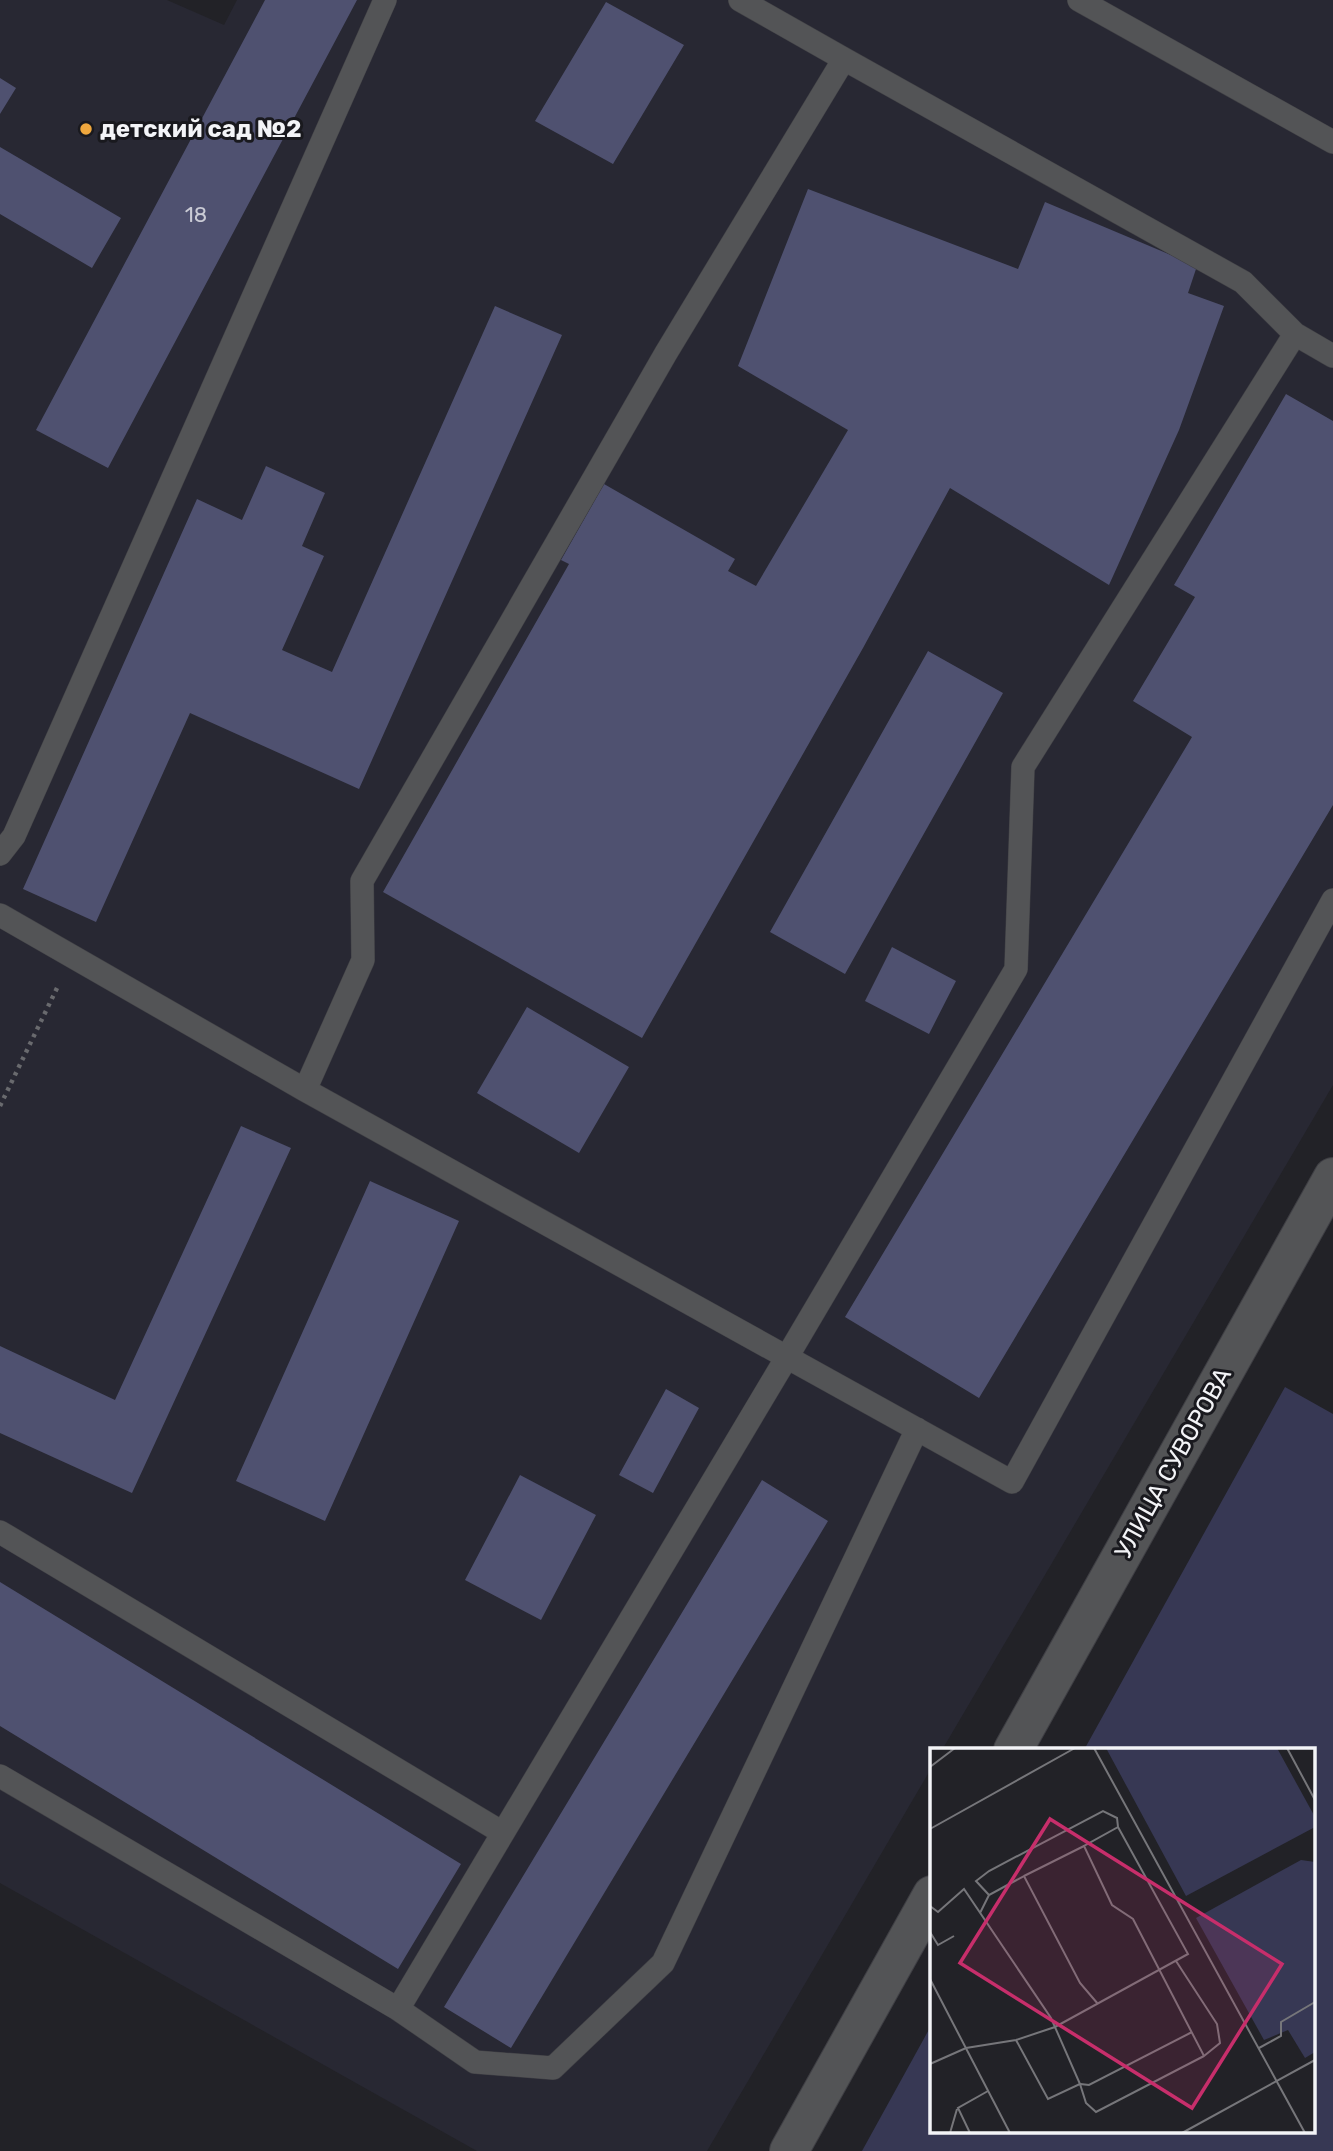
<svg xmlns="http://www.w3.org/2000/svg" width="1333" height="2151" font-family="Rubik,sans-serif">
<rect width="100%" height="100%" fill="#222227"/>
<path fill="#282833" d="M0,0H167L224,25L237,0H1333V1085L942,1750H932V1767L707,2151H477L0,1883Z"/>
<path fill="#373854" d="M1285,1387L1333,1414V2151H862L932,2024V2132H1314V1750H1084Z"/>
<path fill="#4f5170" d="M265,0H357L108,468L36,430Z
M606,2L684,45L613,164L535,121Z
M0,78L16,88L0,114Z
M0,147L121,218L92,268L0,214Z
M808,189L1018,269L1045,202L1197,266L1188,293L1224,306L1179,430L1109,585L950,488L863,648L642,1038L383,892L569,564L561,560L604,484L735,559L728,571L756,586L848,430L738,366Z
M495,306L562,335L359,789L190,713L96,922L23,889L197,499L242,520L266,466L325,493L302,546L324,556L282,650L332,672Z
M1286,394L1333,421V805L979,1398L845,1317L1192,737L1133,701L1195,597L1174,585Z
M928,651L1003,693L845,974L770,932Z
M892,947L956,981L929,1034L865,1001Z
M527,1007L629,1067L579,1153L477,1093Z
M241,1126L291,1148L132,1493L0,1433V1346L115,1400Z
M370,1181L459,1221L325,1521L236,1481Z
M666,1389L699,1408L653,1493L619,1475Z
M520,1475L596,1515L541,1620L465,1580Z
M762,1480L828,1521L511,2048L444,2007Z
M0,1582L461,1864L398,1969L0,1726Z"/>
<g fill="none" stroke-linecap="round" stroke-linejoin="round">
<defs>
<path id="service" d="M1079,0L1333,142
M844,59L1243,282L1295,334
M0,854L14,836L385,0
M0,915L305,1090L1012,1482L1333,900
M305,1090L363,960L362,881L666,353L844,59L740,0
M917,1429L663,1963L553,2068L475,2062L398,2009L787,1357L1016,969L1023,767L1295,334L1333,356
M0,1532L503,1833
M0,1776L398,2009"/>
<path id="minor" d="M1013,1750L1333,1177
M789,2151L932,1895"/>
</defs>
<use href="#service" stroke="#3f3f44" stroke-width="24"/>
<use href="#minor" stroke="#3f3f44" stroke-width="40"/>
<path stroke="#696a6e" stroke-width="4.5" stroke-dasharray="3.5 5" stroke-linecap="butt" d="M0,1106L58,986"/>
<use href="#service" stroke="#535456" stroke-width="23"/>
<use href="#minor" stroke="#535456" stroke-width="38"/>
</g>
<circle fill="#efa73e" stroke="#19191e" stroke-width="2.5" cx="86" cy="129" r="7"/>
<g text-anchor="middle" stroke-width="6" stroke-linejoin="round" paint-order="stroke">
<g font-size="21" fill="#cacbd5">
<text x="196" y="222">18</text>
</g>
<g font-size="24" font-weight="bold" fill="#f3f4f7" stroke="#19191e" text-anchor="start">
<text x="100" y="137">детский сад №2</text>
</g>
<g font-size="24" fill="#f3f4f7" stroke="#19191e">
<text transform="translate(1173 1463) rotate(-61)" y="8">УЛИЦА СУВОРОВА</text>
</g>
</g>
<g transform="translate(930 1748)">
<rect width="385" height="385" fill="#222227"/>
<path d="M176,0H347L385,69V79L256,148ZM371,112L385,114V304L375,310L358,282L334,292L266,170Z" fill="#373854"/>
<path fill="none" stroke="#76767a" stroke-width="2" d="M164,0L375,385M357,0L385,52M0,19L25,0M0,81L145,0M94,128L154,98M59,147L46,133L59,123L173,63L187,70L188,79L154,98L182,157L203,171L274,308L290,295L287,276L246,213M0,158L8,164L34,141L121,270L150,336L118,351L86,292M50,165L59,147L94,128L150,235L168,256M0,184L8,197L24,188M0,231L80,385M262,284L159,337L150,336L156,355L166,364L274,308M329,300L351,288V274L385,254M0,316L36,300L86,292L125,279L258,206L188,79M20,385L27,361M40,385L28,360L58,343M252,385L385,312"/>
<path fill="#c72e6b" fill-opacity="0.15" stroke="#c72e6b" stroke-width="3.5" d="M120,71L352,216L262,360L30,215Z"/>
<rect width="385" height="385" fill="none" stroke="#f3f4f7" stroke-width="3.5"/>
</g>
</svg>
